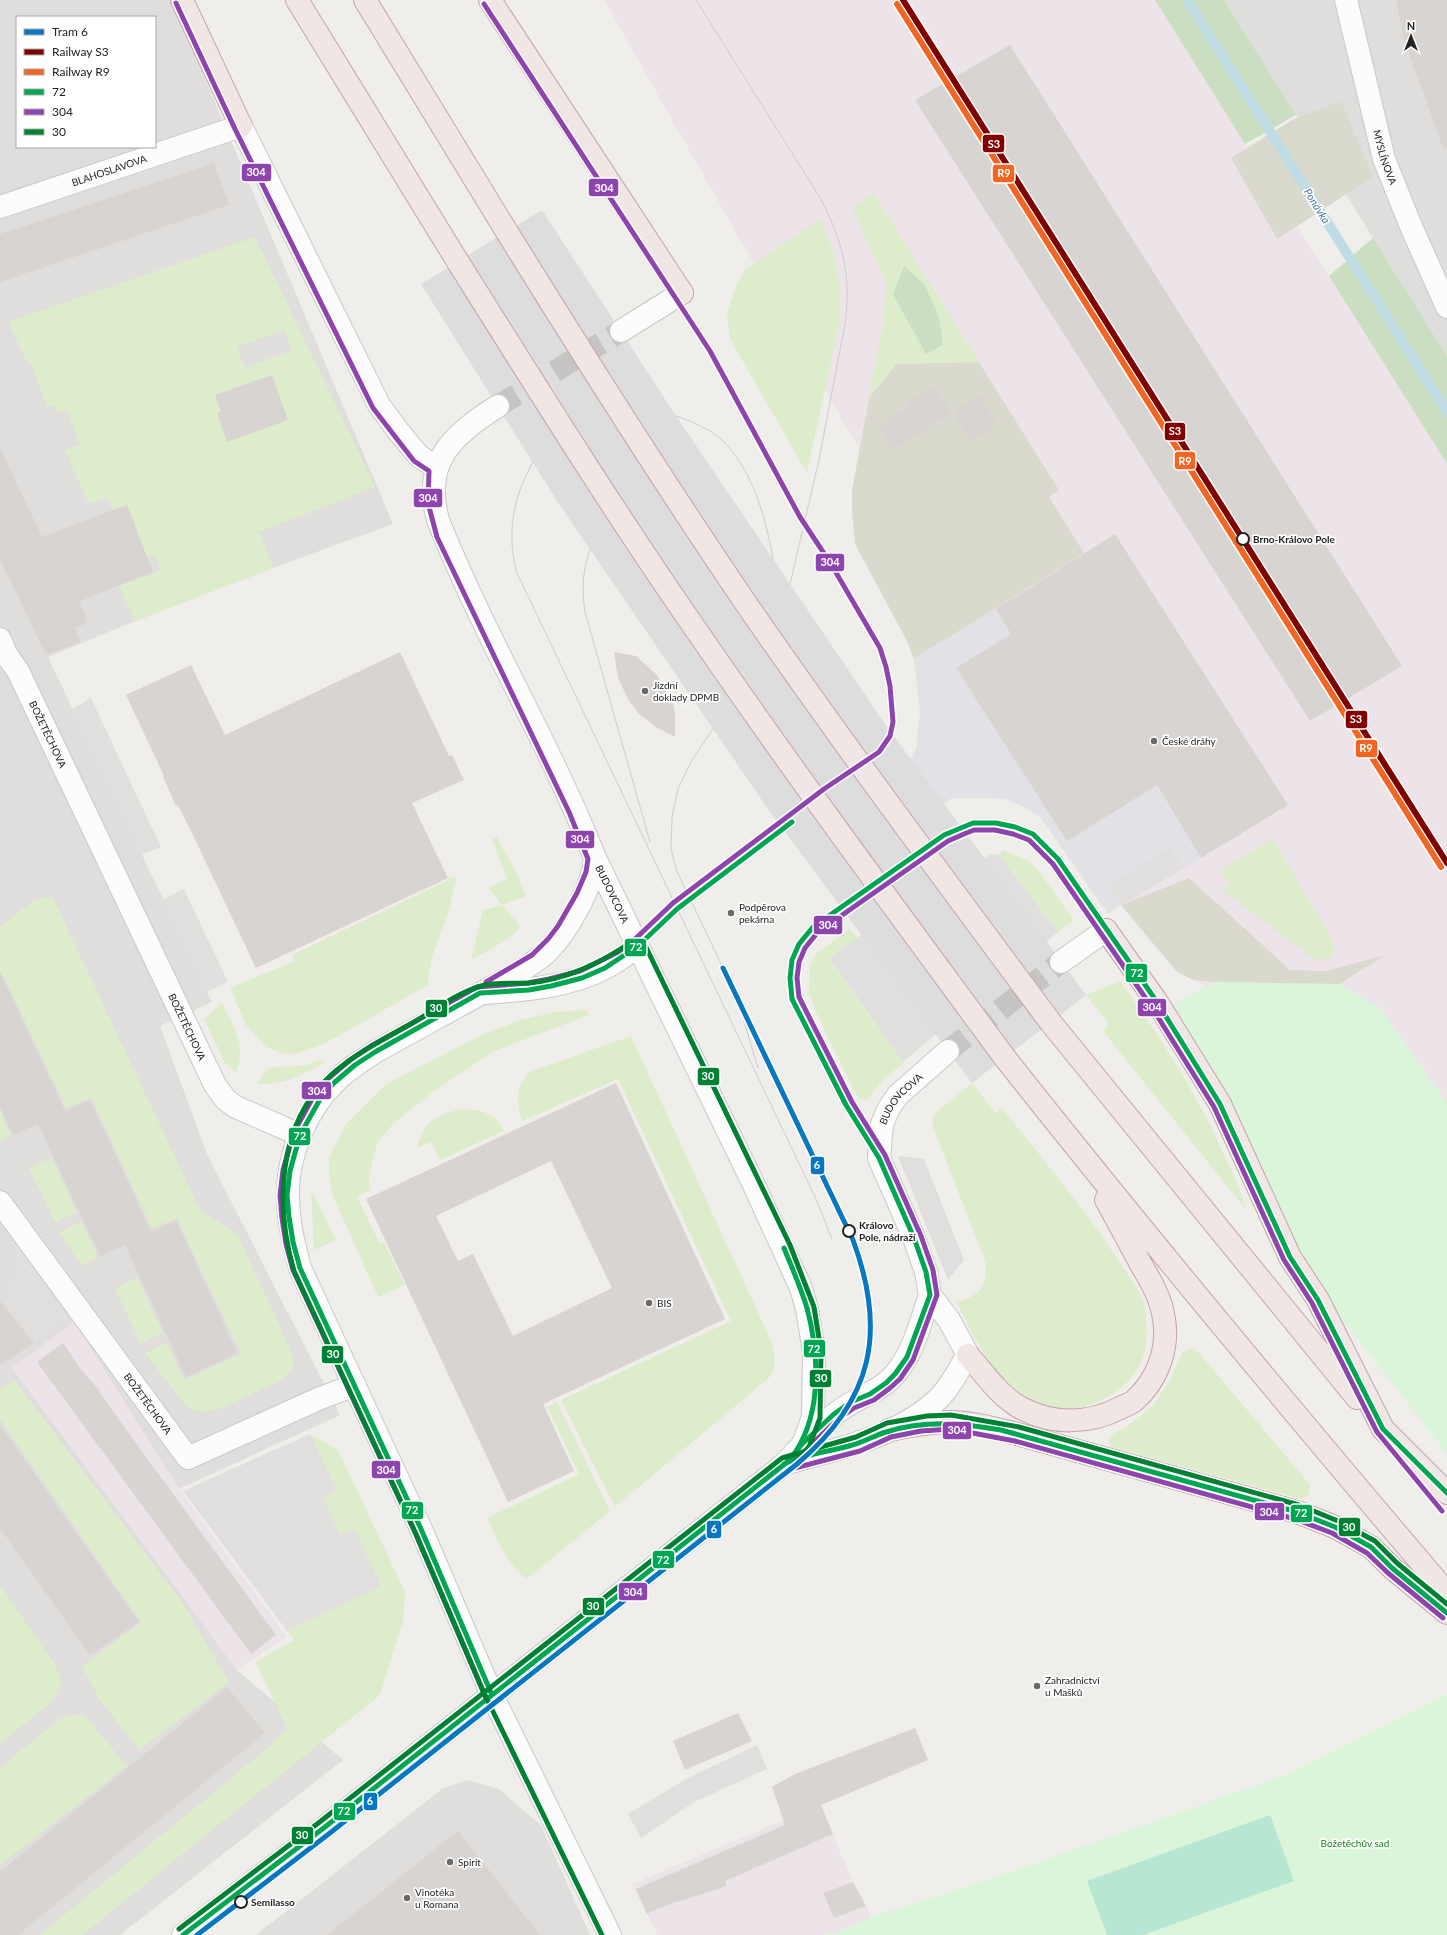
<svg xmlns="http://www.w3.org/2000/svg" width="1447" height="1935" font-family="Lato,sans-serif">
<rect width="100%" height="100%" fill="#f0eeeb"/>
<path fill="#dfdedc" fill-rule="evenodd" d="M0,0H170L187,36L393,524L273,568L135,621L48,657L212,1002L160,1026L207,1154L340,1415L179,1489L74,1322L237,1670L343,1760L120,1935H0ZM17,17H155V147H17Z
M1224,0H1447V356L1296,115Z
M467,1780L499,1789L541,1825L590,1935H256L442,1789Z"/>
<path fill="#ede4e9" d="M604,0H1155L1447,464V1103L1380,1008L1214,982L1207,987L1177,972L1121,905L907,534Z
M74,1322L179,1489L287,1637L237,1670L12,1368Z
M822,1809L853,1882L872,1917L833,1935L831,1932L824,1935H658L632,1884L798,1814Z"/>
<path fill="#d9d9cd" d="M1341,101L1373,177L1277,239L1231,158L1294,119Z
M975,362H979L1059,490L1049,497L1084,553L914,659L907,641L855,544L852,513V490L869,398L896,364Z
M1189,878L1290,970L1326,971L1386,955L1339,984L1214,982L1193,980L1177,972L1121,905Z"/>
<path fill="#ddeccb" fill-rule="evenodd" d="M874,194L979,362L896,364L869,398L882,330L887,286L852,207Z
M820,219L835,256L840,288L839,324L807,473L730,339L727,313L736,286L745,270Z
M255,237L375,487L178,563L260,532L273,568L135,621L119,586L161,570L155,556L122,569L110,535L135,526L127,505L112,510L107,497L89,504L65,451L93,440L80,444L66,409L57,413L54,405L47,407L31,363L28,364L8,322ZM284,330L292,350L245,368L237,347Z
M497,837C507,857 519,875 526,896L502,905L520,926C514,939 484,952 471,960L483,910L502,905L488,888L507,879L493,841V839Z
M1273,839L1333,941L1334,951L1330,958L1323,960L1313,958L1221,889L1229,884L1221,870Z
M1002,850L1028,860L1038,870L1074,920L1058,932L999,855Z
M457,877C454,887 452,897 450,907C442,935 429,955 428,985L324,1044L295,1054L281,1053L266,1047L246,1025L230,988L295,961L292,955L448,880V878Z
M46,897L53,898L200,1210L237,1234L292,1352L294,1365L282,1380L217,1410L201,1412L193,1410L185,1405L145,1353L167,1343L184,1380L241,1354L177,1218L152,1228L91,1097L66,1108L4,976L0,978V927L34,901Z
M850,929L857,938L829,959L904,1063L883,1080L867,1100L858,1098L816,1012L809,993L810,964L818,952Z
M1120,981C1160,1037 1198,1095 1226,1159C1234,1176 1242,1192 1246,1210L1103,1031L1109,1024L1086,995Z
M222,1003C234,1027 247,1046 236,1072L225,1063L204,1019Z
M586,1010L589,1015L494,1051L433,1092L394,1123L379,1140L374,1154L369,1176L370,1190L357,1197L380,1244L384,1242L405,1285L378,1297L333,1196L329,1175V1157L346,1124L386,1084L480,1036L517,1021L555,1012Z
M631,1036L772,1343C775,1355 776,1365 771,1376L615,1507L561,1400L731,1321L618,1079L522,1121C516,1098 515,1091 529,1072Z
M321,1060L325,1062C303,1076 284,1084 258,1084C267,1064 272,1067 290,1067C301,1067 311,1063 321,1060Z
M972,1083L996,1114L1002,1108C1041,1157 1082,1205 1116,1257C1126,1272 1140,1289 1145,1306C1146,1311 1146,1317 1146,1321C1147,1334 1147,1349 1142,1360C1126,1397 1079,1418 1041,1404C998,1389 975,1340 957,1302C981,1296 989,1285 985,1260L932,1125L935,1113Z
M461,1109C479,1109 496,1113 504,1131L440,1160L431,1142L417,1148C424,1120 435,1116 461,1109Z
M0,1112L11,1136L0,1141Z
M51,1157L77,1212L55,1223L29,1168Z
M311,1189L336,1240L314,1250Z
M81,1222L98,1257L81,1265L59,1232Z
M137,1278L163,1333L141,1344L115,1288Z
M1193,1348L1200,1354L1310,1485L1309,1495L1301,1499L1111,1447L1109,1441L1112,1434L1127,1427L1154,1404L1170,1380L1182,1353L1188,1349Z
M15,1381L181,1601L229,1682L139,1750L100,1700L82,1666L141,1622L0,1419V1389Z
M557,1402L610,1511L527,1579C506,1564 498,1540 487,1518L579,1474L547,1407Z
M310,1434L338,1450L405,1592L403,1621L380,1695L82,1935H40L269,1747L287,1729L256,1662L294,1640L287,1631L305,1622L354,1529L340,1535L323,1498L337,1491Z
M0,1585L55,1665L62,1682L51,1702L0,1744Z
M70,1715H84L127,1766L0,1865V1768L58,1720Z"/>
<path fill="#cbdec1" d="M1155,0H1224L1296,115L1245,144Z
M1373,238L1447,356V464L1329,276Z
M904,266L925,285L939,318L943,345L926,354L893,294Z"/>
<path fill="#daf5da" d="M1214,982L1339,984L1380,1008L1447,1103V1453L1340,1317L1284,1222L1242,1127L1211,1066L1172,1005Z
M1447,1694V1935H824L831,1932L833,1935L872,1917L999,1876L1286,1775Z"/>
<path fill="#b7e6d2" d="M1270,1815L1294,1881L1143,1935H1107L1087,1881Z"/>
<path fill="#e0dfde" d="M1392,137L1402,166L1447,271V295L1383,141Z
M91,698L161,847L141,855L73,709Z
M1170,847L1184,868L1121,905L1108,885Z
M991,854L999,855L1058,932L903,1062L829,958L947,872L954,881Z
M184,889L228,982L207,992L162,900Z
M898,1156L924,1159L964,1260L948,1280Z
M0,1202L79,1310L34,1343L4,1306L20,1260L0,1232Z
M310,1434L337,1491L323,1498L340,1534L354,1529L381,1586L287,1631L183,1491Z
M757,1745L767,1769L694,1802L641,1838L628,1814L688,1778Z"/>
<path fill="#e2e1e5" d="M1034,585L1050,610L994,645L1156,785L1201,858L1184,868L1170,847L1108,885L1121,905L1108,914L1040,817L1022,806L1005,799L992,798H952L923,819L906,765L916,749L920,713L914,659Z"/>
<path fill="#dedddd" d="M542,210L676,416L885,724L1086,995L972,1083L770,812L559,504L421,284Z"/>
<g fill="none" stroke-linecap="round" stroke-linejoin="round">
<path stroke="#bfdbe3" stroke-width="10" d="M1187,0L1447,412"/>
</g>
<path fill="#d7d4d2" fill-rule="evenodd" d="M1396,0H1447V147L1443,148L1404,39Z
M1010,45L1402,666L1310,721L915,100Z
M214,163L229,205L0,282V234Z
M272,375L288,420L227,442L217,413L221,412L215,395Z
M935,386L951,413L893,450L878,426L907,408L904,405Z
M980,396L997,424L971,441L953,413Z
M0,448L42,537L127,505L153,572L80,601L87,623L75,628L80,642L46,655L0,559Z
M1115,534L1288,805L1201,858L1157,785L1067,841L956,668L1011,634L996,609Z
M400,652L449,756L452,755L464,780L412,803L448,878L256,968L191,831L178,805L176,806L163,777L164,776L126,695L191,665L225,735Z
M614,652L636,656L657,675L673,704L675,714V737L656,727L639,714L629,701L618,678Z
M0,972L65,1111L90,1100L151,1232L176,1220L237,1353L186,1377L125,1245L100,1256L38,1124L13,1135L0,1107Z
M616,1083L725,1319L543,1404L574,1471L508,1502L366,1199ZM551,1161L612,1288L513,1336L473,1254L458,1261L436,1216Z
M0,1301L34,1343L0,1365Z
M63,1343L80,1368L100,1391H99L125,1428L276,1635L251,1654L37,1362Z
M0,1425L139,1622L90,1655L0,1528Z
M227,1687L265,1733L18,1935H0V1872Z
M738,1713L752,1741L685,1770L673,1741Z
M915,1728L928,1760L821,1805L833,1834L725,1881L727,1886L677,1902V1901L647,1914L636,1889L785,1825L772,1787L795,1774Z
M458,1831L540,1935H327Z
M853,1882L866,1906L834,1918L823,1893Z"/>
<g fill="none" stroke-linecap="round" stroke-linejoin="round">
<path stroke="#c7c5c3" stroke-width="22" stroke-dasharray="22 11" stroke-linecap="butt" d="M498,406L621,331
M948,1051L1061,962"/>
<defs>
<g id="minor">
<path id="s1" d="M1346,0L1384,159L1410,224L1447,307"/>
<path id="s2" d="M0,207L241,126L379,405L398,431L419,456L437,468"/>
<path d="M621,331L682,293"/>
<path id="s3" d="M498,406C452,435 422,462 438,520C484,636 549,742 595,858L753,1183L801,1288L807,1309L814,1352L813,1417L804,1442"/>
<path id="s4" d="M0,639L6,654L18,671L215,1085L226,1100L236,1107L300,1135"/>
<path d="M595,858C593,887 567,932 546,953C529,968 506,979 487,990C450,1011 412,1031 375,1052C361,1061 346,1070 334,1083C306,1111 287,1156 288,1196C288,1221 294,1245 300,1268L421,1529L492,1695L753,1489C764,1480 776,1472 786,1462C802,1446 816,1429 834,1415C853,1398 880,1393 896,1373C914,1351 921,1321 930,1295"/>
<path d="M1061,962L1106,930"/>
<path d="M486,993C526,990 569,987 605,968C617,962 628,954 638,946"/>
<path id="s5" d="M0,1202L188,1458L318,1399L355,1385"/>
<path id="s6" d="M786,1463C836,1450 904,1435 941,1396C952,1384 959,1369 968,1355L949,1320L930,1295L926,1272L914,1238L879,1158L882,1124L889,1108L898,1095L948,1051"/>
</g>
<path id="tertiary" d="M183,1935L325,1827L492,1695L610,1935"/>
<path id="trunk" d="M182,0L241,126
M297,0L458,262
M365,0L507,232
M490,0L682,293
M1106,930L1157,1002L1220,1104L1290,1257L1318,1300L1383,1429L1447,1493
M1051,1023L1357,1398
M1005,1058C1149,1240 1297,1417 1447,1593
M968,1355C984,1373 1000,1397 1021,1408C1052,1425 1090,1424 1120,1408C1124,1406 1130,1404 1134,1401C1157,1381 1169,1349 1164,1319C1161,1297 1150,1280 1139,1261C1128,1240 1117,1220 1106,1200
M889,1430C909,1426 929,1422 950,1422C973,1422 996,1429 1017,1434L1297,1512L1335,1527L1371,1547L1392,1568L1447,1613"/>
</defs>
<use href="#minor" stroke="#c9c8c7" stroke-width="24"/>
<use href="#tertiary" stroke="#c9c8c7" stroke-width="24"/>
<use href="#trunk" stroke="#c5a2ac" stroke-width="24"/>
<use href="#minor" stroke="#fdfcfc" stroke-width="22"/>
<use href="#tertiary" stroke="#fdfcfc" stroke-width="22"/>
<use href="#trunk" stroke="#f0e6e4" stroke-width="22"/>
<path stroke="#ccc" stroke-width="1" d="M696,0L819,196C842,238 852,276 845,324L819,460L790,584
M676,416C693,422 711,429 724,442C753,472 766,518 773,559
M533,462C513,497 506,534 517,573L816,1199L832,1239
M590,550C582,572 582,590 585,612L650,842
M713,729L692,760L678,789L672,817L671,849L676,869L723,968
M739,1005L758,1068"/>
<defs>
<path id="trunk-bridge" d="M507,232C585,358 664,483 747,605C845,747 948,884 1051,1023
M458,262C537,388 616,515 701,637C799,780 903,919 1005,1058"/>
</defs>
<use href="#trunk-bridge" stroke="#c5a2ac" stroke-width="24" stroke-linecap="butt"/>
<use href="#trunk-bridge" stroke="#f0e6e4" stroke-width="22"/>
<defs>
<path id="bus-1" d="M784,1248C792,1268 801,1288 807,1308C819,1353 822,1411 796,1451
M784,1464C804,1454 828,1452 849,1446C862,1443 873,1436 886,1432C925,1420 962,1423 1001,1430L1297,1512L1335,1527L1371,1547L1392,1568L1447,1613
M492,1695L421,1529L300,1268L293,1242L289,1217L287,1195L290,1171L300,1135L323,1094L335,1082L355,1065L375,1052L480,993L529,990L551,986L582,978L605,968L638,946L677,909L792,822
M183,1935L325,1827L786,1463L803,1443L834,1414L851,1402L870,1394L886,1383L895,1374L907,1357L930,1295L926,1272L914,1238L879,1158L846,1105L792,999L790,978L792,960L799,944L813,927L944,835L973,823H996L1015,827L1033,834L1058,859L1157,1002L1220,1104L1290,1257L1318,1300L1383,1429L1447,1493"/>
<path id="bus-2" d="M176,3L235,129L373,408L414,461L429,471L428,503L437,537L569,812L588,859L586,872L577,893L558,926L548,939L532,955L486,982
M484,4L710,351L800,517L831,564L880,648L886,667L890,686L893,722L890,736L879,752L824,789L673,903L633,941L618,952L580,971L549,979L528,983L477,987L371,1046L350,1060L330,1077L317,1090L294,1132L283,1170L280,1195L282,1218L286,1244L293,1270L415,1532L486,1698
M787,1470L860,1451L891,1437L921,1431L951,1429L1015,1441L1295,1519L1332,1533L1367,1553L1388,1573L1443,1618
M496,1700L790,1468L808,1448L838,1419L854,1408L874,1400L890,1388L900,1379L913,1360L937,1295L933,1270L921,1236L885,1155L852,1102L799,997L797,978L799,962L805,948L818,932L948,841L964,834L974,830H995L1013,834L1029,840L1053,864L1151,1006L1214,1107L1284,1260L1312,1303L1377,1432L1442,1511"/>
<path id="bus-3" d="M644,943L790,1245L814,1307L821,1351L820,1418L809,1447L791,1468L775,1480
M179,1929L321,1821L782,1458L856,1437L887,1423L927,1416L951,1415L1019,1427L1299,1505L1338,1521L1375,1541L1397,1563L1447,1604
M602,1935L483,1691L415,1532L294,1271C275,1206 277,1125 330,1076C353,1055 382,1040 409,1025C432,1012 455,994 481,986C496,982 513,984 529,983C568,979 602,963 634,940"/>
</defs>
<use href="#bus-1" stroke="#fff" stroke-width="8"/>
<use href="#bus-2" stroke="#fff" stroke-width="8"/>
<use href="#bus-3" stroke="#fff" stroke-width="8"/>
<use href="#bus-1" stroke="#00a651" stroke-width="5"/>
<use href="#bus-2" stroke="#8e44ad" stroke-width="5"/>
<use href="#bus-3" stroke="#008033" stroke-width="5"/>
<defs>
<path id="rail-1" d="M903,0L1447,863"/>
<path id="rail-2" d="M897,4L1441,867"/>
</defs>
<use href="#rail-1" stroke="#fff" stroke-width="9"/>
<use href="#rail-2" stroke="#fff" stroke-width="9"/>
<use href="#rail-1" stroke="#800000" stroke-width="6"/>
<use href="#rail-2" stroke="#f26522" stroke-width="6"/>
<defs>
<path id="tram-1" d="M197,1935L330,1833L797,1464C873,1400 887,1332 853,1240L723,968"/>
</defs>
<use href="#tram-1" stroke="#fff" stroke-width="8"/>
<use href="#tram-1" stroke="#0777c1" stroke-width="5"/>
</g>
<g fill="#fff" stroke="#222" stroke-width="2">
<circle cx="1243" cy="539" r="6"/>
<circle cx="849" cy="1231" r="6"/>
<circle cx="241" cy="1902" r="6"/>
</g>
<g fill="#6a6968" stroke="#fff" stroke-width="1.5">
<circle cx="645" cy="691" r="4"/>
<circle cx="1154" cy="741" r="4"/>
<circle cx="731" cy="913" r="4"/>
<circle cx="649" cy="1303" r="4"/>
<circle cx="1037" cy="1686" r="4"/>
<circle cx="450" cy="1862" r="4"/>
<circle cx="407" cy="1898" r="4"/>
</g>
<g text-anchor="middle" stroke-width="3.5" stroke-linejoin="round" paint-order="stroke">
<g font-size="10" fill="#222" stroke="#fff">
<text dy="4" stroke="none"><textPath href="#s1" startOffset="162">MYSLÍNOVA</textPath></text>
<text dy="4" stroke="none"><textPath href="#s2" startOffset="115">BLAHOSLAVOVA</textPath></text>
<text dy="4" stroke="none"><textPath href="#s4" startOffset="107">BOŽETĚCHOVA</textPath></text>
<text dy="4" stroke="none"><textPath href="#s3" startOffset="554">BUDOVCOVA</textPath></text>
<text dy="4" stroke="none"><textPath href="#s4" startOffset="431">BOŽETĚCHOVA</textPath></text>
<text dy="4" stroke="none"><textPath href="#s6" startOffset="504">BUDOVCOVA</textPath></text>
<text dy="4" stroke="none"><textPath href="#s5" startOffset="250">BOŽETĚCHOVA</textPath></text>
</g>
<g font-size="10" font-weight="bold" fill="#222" stroke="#fff" text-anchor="start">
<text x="1253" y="543">Brno-Královo Pole</text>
<text x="859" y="1229">Královo<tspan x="859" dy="12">Pole, nádraží</tspan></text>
<text x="251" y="1906">Semilasso</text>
</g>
<g font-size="10" fill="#222" stroke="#fff" text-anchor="start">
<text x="653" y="689">Jízdní<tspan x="653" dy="12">doklady DPMB</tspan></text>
<text x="1162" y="745">České dráhy</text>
<text x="739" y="911">Podpěrova<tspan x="739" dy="12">pekárna</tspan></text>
<text x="657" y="1307">BIS</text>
<text x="1045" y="1684">Zahradnictví<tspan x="1045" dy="12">u Mašků</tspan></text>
<text x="458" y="1866">Spirit</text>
<text x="415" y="1896">Vinotéka<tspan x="415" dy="12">u Romana</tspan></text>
</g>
<g font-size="10" fill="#0c8416" stroke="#fff">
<text x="1355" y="1847">Božetěchův sad</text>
</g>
<g font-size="11" font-style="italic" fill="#4a7aab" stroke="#fff">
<text transform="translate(1317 206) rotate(58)" y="4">Ponávka</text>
</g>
</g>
<g stroke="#fff" stroke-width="1.5">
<rect x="982" y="134" width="23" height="19" rx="4" fill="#800000"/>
<rect x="241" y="163" width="31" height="19" rx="4" fill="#8e44ad"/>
<rect x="992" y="164" width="23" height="19" rx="4" fill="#f26522"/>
<rect x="588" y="178" width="31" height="19" rx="4" fill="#8e44ad"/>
<rect x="1164" y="422" width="22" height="19" rx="4" fill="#800000"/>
<rect x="1174" y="451" width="22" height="19" rx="4" fill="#f26522"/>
<rect x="413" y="488" width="30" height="20" rx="4" fill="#8e44ad"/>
<rect x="815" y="553" width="30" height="19" rx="4" fill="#8e44ad"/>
<rect x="1345" y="710" width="23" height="19" rx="4" fill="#800000"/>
<rect x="1355" y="739" width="23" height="19" rx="4" fill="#f26522"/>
<rect x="565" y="830" width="30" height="19" rx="4" fill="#8e44ad"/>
<rect x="813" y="915" width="30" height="20" rx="4" fill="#8e44ad"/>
<rect x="624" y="938" width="23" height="19" rx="4" fill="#00a651"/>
<rect x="1125" y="963" width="23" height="20" rx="4" fill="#00a651"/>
<rect x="1137" y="998" width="30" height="19" rx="4" fill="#8e44ad"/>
<rect x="425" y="999" width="23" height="19" rx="4" fill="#008033"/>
<rect x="697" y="1067" width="23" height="19" rx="4" fill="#008033"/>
<rect x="301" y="1081" width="31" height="19" rx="4" fill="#8e44ad"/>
<rect x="288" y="1127" width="23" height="19" rx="4" fill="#00a651"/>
<rect x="810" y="1156" width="15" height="19" rx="4" fill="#0777c1"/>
<rect x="803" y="1339" width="23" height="19" rx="4" fill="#00a651"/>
<rect x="321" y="1345" width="23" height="19" rx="4" fill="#008033"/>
<rect x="809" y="1369" width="23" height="19" rx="4" fill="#008033"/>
<rect x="942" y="1421" width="30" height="19" rx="4" fill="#8e44ad"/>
<rect x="371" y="1460" width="30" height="19" rx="4" fill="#8e44ad"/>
<rect x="401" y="1501" width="23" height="19" rx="4" fill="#00a651"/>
<rect x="1254" y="1502" width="31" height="19" rx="4" fill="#8e44ad"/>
<rect x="1290" y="1504" width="23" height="19" rx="4" fill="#00a651"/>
<rect x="1338" y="1517" width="23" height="20" rx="4" fill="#008033"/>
<rect x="706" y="1520" width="16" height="19" rx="4" fill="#0777c1"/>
<rect x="652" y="1550" width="23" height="19" rx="4" fill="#00a651"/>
<rect x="618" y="1582" width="30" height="19" rx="4" fill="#8e44ad"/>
<rect x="582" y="1597" width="23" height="19" rx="4" fill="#008033"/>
<rect x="363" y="1792" width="15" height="19" rx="4" fill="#0777c1"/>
<rect x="333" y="1802" width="23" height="19" rx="4" fill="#00a651"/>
<rect x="291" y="1826" width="23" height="19" rx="4" fill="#008033"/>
</g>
<g font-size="11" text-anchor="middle" font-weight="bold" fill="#fff">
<text x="994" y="148">S3</text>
<text x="256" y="176">304</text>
<text x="1004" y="177">R9</text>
<text x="604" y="192">304</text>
<text x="1175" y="435">S3</text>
<text x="1185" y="465">R9</text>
<text x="428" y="502">304</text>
<text x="830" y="566">304</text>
<text x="1356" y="723">S3</text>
<text x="1366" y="752">R9</text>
<text x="580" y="843">304</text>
<text x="828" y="929">304</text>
<text x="636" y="951">72</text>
<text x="1137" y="977">72</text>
<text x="1152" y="1011">304</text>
<text x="436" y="1012">30</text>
<text x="708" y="1080">30</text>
<text x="317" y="1095">304</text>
<text x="300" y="1140">72</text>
<text x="817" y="1169">6</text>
<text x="814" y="1353">72</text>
<text x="333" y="1358">30</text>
<text x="821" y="1382">30</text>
<text x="957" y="1434">304</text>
<text x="386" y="1474">304</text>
<text x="412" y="1514">72</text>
<text x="1269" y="1516">304</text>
<text x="1301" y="1517">72</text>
<text x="1349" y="1531">30</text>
<text x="714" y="1533">6</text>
<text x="663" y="1564">72</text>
<text x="633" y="1596">304</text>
<text x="593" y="1610">30</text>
<text x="370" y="1805">6</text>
<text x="344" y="1815">72</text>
<text x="302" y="1839">30</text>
</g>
<rect x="16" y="16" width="140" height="132" fill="#ffffff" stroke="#a7a7a7"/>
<rect x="24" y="29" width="20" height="6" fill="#0777c1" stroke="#a7a7a7"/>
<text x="52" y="36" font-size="12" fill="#222222">Tram 6</text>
<rect x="24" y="49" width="20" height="6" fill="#800000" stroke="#a7a7a7"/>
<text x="52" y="56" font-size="12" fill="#222222">Railway S3</text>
<rect x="24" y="69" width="20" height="6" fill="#f26522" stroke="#a7a7a7"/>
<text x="52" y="76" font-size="12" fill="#222222">Railway R9</text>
<rect x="24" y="89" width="20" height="6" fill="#00a651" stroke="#a7a7a7"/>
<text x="52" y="96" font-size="12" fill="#222222">72</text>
<rect x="24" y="109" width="20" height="6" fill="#8e44ad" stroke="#a7a7a7"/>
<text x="52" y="116" font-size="12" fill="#222222">304</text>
<rect x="24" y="129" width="20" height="6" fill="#008033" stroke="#a7a7a7"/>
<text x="52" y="136" font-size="12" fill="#222222">30</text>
<g transform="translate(1411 36)" stroke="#ffffff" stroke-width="3" paint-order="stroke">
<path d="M0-3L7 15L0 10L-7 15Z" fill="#222222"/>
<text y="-6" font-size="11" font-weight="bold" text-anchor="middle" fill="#222222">N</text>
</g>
</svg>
